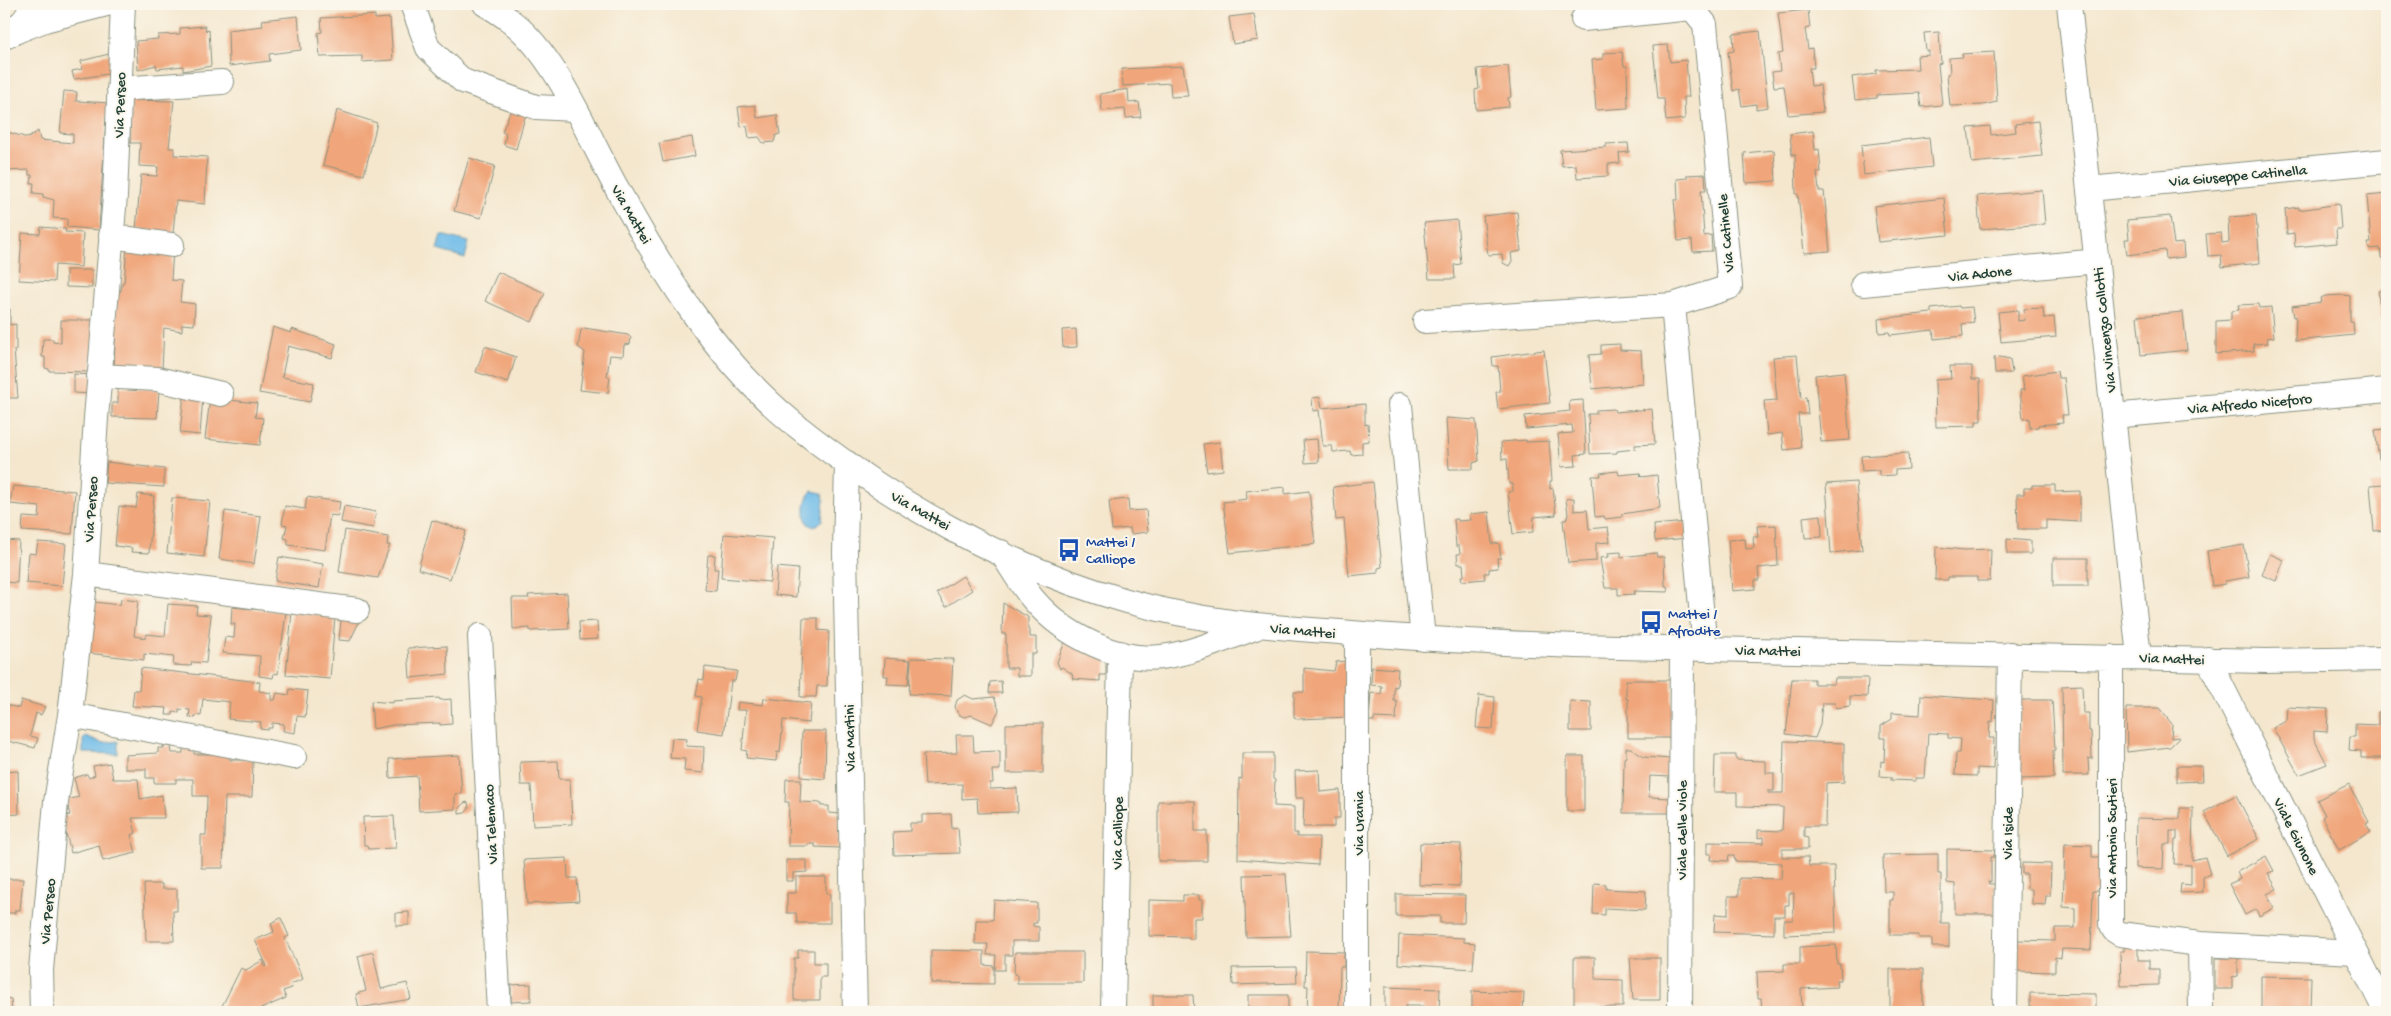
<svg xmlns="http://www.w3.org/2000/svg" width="2391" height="1016" font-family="'Gochi Hand',sans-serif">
<rect width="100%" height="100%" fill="#fbf7ec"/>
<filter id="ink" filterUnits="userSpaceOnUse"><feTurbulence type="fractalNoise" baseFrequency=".02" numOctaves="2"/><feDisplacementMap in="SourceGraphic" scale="10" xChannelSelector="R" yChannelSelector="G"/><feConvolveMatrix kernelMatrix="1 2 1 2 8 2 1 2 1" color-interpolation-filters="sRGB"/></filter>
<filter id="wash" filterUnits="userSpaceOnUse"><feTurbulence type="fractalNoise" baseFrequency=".0096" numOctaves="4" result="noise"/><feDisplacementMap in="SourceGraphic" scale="20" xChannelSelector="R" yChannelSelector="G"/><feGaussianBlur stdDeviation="1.12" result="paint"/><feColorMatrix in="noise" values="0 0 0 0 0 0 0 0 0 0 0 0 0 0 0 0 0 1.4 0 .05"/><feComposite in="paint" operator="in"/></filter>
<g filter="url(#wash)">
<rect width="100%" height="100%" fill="#f4e7ce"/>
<path fill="#6ebbe8" stroke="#467c8e" d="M441,235L469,242L465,258L437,250Z
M812,491L822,493L824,500L822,521L814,527L808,524C803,516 804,497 812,491Z
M86,736L102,743L118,741V754L83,753V740Z"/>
<g id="blocks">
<path fill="#f0a67a" d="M1808,10L1810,28L1805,29L1808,49L1812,48L1814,68H1809L1811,86L1820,85L1823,112L1788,115L1784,86L1774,87L1772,72L1780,71L1778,54L1783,53L1778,13Z
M1254,14L1258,40L1233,44L1229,17Z
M375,15V19L390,18L393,60L362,62V56L320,57L318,33L322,32L321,18Z
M298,16L301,50L269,54L270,61L229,66L228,30L263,26L262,20Z
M205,26L206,31L209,30L211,66L183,71V66L157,69L156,65L138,70L136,41L158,39V35L180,34V28Z
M1760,31L1768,107L1756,109V104L1742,106L1739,89L1733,91L1728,52L1734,51L1733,34Z
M1939,32L1941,63L1938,64L1942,105L1921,107L1919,93L1877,95V98L1855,100L1852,77L1876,74V70L1918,69L1917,56L1929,55V51H1926L1924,33Z
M1668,45L1670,62L1686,60L1689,97H1684L1685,119L1666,121L1664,99H1658L1653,46Z
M1622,52L1624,66H1627L1628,108L1596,110L1592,60L1603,59V53Z
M1994,52L1997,102L1983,105L1950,106L1947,74L1950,73L1949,58L1963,57L1962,54Z
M113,53L115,73L74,79L72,71L82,69L81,61Z
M1183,66L1188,96L1171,97L1170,83L1123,86L1122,69Z
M1508,66L1511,97L1508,98L1509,107L1476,110L1475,90L1479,89L1477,69Z
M1128,89L1129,103L1139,102L1141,117L1126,118L1125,109L1102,111L1100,94Z
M64,91L77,92L76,101L110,103L106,119L99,230L67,227V219L53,218L54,200L43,197V194L33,193L34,183H31L32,175H29V170L4,171L6,146L4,131L28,138L38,131L40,140L73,143V134L60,133Z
M131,100L174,101L169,148H174V155L207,157L205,204L176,201L173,233L136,229L141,175L157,176L158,167L139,166L140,143H130Z
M755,105L757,118L777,115L780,134L776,135L774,142L763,143L759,137L749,138L747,126L741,127L738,107Z
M511,109L526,114L516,149L504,145L506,134L502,132Z
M337,110L377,123L364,175L323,165Z
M2038,121L2042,156L1972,163L1968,128L1990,126L1991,135L2016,132L2015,124Z
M1813,131L1815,150L1819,149L1821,172H1817L1819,191H1824L1830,251L1804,253L1798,194H1796L1795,154L1792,155L1790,134Z
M692,137L695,156L663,162L659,143Z
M1929,137L1932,167L1864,175L1861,145Z
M1628,143L1629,152L1619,153L1620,163L1608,164V176L1577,178L1576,165L1562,166L1560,150L1606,147V144Z
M1774,150L1776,181L1746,183L1744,153Z
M469,158L495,166L481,218L454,211Z
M1705,174L1706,190H1701L1704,236L1711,235L1712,251L1693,252L1692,240L1678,241L1674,200H1678L1677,179L1687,178V175Z
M2042,190L2045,224L1980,229L1977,196Z
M2387,194V258H2381L2380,248L2369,249L2368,243H2371L2367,196Z
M1944,198L1948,235L1878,242L1874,206Z
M2339,204L2341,229H2336L2337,243L2295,247L2294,233L2287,234L2285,209L2299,207V210Z
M1517,212L1521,251L1511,253L1512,261L1509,266L1503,263L1502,254L1488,255L1483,216Z
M2256,215L2260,263L2222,267L2221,255L2208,256L2206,234L2221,233L2222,243L2229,242L2228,217Z
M2170,216L2174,244L2183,243L2184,257L2166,259L2165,250L2127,255L2125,239H2129L2127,220Z
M1457,220L1461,264L1454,265L1455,279H1429L1424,223Z
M41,227L66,229L65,232L83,233L81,267L55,265L54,282L19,280L22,233L40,234Z
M127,246L173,250L171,280L182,281L180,302L195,304L194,325L182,324V331L164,328L162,370L114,368L117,291H121L122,283L124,282Z
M66,270H92V288L66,287Z
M498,272L545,293L532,322L485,301Z
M2387,290V317L2381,318L2378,291Z
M2344,295L2350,296V322H2353L2354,335L2295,341L2296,316L2294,317L2292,306L2322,302L2321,298L2325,296Z
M2258,304L2259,308L2271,307L2274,337L2267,338L2268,343L2253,344L2254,351L2216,354V321L2231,320V311L2239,310L2238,305Z
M1959,306L1960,308L1972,307L1974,322L1962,324L1963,336L1934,339L1933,330L1890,335L1889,332L1879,333L1878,319L1931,313V309Z
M2043,308L2044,318L2054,317L2056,337L2001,342L1998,312L2018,310V321L2025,320L2024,309Z
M10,309V325L16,324V350H14L18,398H4V310Z
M2183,312L2187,350L2141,355L2137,316Z
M61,320H96L91,372L49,371V369L45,368V357H42L43,339H53V342L61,343Z
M273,327L291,333L292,329L336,344L332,358L288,346L282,377L314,383L310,402L259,393Z
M584,328L628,335L631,338L630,344L624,345L623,356L610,355L607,376L610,377L608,393L580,390L585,352L578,347L581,330Z
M1076,329L1077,347L1063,348L1062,330Z
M1620,344V350L1641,351L1643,384L1592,389L1589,355L1601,354V345Z
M485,346L516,357L508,383L476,372Z
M1544,350L1550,403L1498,409L1496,392H1500L1498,366H1493L1492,357Z
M1797,355L1801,398L1806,397L1808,414H1798L1801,448L1784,450L1782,433L1767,435L1764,401L1777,400L1773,357Z
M2000,357L2010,359L2012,373H1995L1994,358Z
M1950,366H1972V379H1980L1981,421H1976V426L1936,427L1935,380L1951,379Z
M2057,371L2058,378H2064L2068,415H2062L2063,423L2038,425V427L2030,428L2029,418L2023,419L2020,390H2024L2022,376Z
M1844,372L1850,440L1821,442L1815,375Z
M74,374L93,375L92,394L74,393Z
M118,387L159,390L157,418L112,417V403H118Z
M184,394L203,396L200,435L180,433Z
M1320,397L1322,408L1365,404V425L1368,424L1369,441L1362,442V454L1351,455L1350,451L1333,452L1332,446H1323L1319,410L1313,411L1312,398Z
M210,398L257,403L255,417L263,418L260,445L205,439Z
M1583,400L1586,454L1575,455L1576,466L1561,467L1558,434L1573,433L1572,425L1526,429L1525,416L1570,411L1569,401Z
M1614,409L1615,412L1652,409L1655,444L1635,445V449L1617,451V453L1590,454L1588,414H1596V410Z
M1446,418L1476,420L1479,461L1473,463V469H1449Z
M2387,429V530L2374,531L2370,485L2386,484L2383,458L2379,459L2375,430Z
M1317,439L1319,462L1305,463L1303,440Z
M1526,440V442L1549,441L1552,481H1550V489L1553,488L1556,515L1534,517L1533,532L1513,534L1508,492L1513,491V484H1509L1507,459H1502L1501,442Z
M1220,442L1223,470L1207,472L1203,444Z
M1908,453L1909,469L1895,470V475L1879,476V470L1862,471L1861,456Z
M107,462L164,469V487L105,483Z
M1618,471L1619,475L1640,473L1641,477L1657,475L1660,508L1622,514V517L1605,519L1604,516L1595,517L1592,476H1601L1600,473Z
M1373,482L1382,567L1378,568V573L1349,576L1344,519L1336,520L1333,487Z
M1856,482L1862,550L1831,553L1826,484Z
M2032,485H2055V492L2080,491V522L2046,520V529H2018L2017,494H2024V488H2032Z
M13,486L75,491L72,534L22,531L23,517L39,518L40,507L10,504Z
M1285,487V494L1309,491L1315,544L1230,553L1223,502L1247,499L1246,491Z
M138,494L154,496L149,553L131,552L132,548L115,546L119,506L136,508Z
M307,497L340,502L338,516L330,515L325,550L288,545V539L284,538L287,525L282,524L285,506L305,509Z
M172,498L210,501L204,557L167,553Z
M1574,498V511L1587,510L1589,529L1608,527L1610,542L1596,543V561L1568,563L1563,520H1566L1568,514L1566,499Z
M1128,499L1129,511L1146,510L1148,532L1131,534L1130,528L1112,530L1109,501Z
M344,506L376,512L373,528L341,522Z
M225,511L261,516L254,564L219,559Z
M1489,512L1492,544L1499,543L1501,558H1497L1498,568L1489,569V573H1484L1485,579L1462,581L1461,576H1464L1463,564H1458L1457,554H1460L1459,546H1456L1454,519H1458V521L1471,520L1470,514Z
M1821,515L1822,537L1805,538L1803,517Z
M432,520L466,531L450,579L418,569Z
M1686,522L1688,538L1655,541L1654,525Z
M1776,525L1778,566L1758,568L1759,580H1755V589L1732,591L1728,540L1745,539L1746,549L1754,548L1753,537H1758L1757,526Z
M345,530L388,537L387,545H390L378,578L339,572Z
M724,534L773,538L770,582L721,578Z
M2007,539L2031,541V554H2007Z
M4,540L19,541L17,583L4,582Z
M38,542L66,544L62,586L26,583L29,553L36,554Z
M2244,545L2249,577L2225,581V584L2212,586L2207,551Z
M1936,547L1964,550L1991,549L1990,581H1977V577H1948V580H1935Z
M1621,552V557L1656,553L1657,557H1664L1665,586H1667L1668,592L1634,591L1635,594L1618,595V588H1605L1600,558L1609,557L1608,553Z
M2270,554L2284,560L2276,581L2262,575Z
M708,555H715L714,569H718L716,591L705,590Z
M279,557L323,564L319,588L275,581Z
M2053,558H2088V586H2053Z
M777,567L798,569L796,597L775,595Z
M963,576L972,590L946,607L937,593Z
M567,593L569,629L530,631V628L513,629L512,598H529L528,595Z
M121,599L138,601L134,636L146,638L147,634L165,636L168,604L197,606L196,614L211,615L206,663L192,662L191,666L173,665L174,657L144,654V660L88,653L94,602L120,605Z
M1003,603L1028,617V630H1030V637H1036V654H1031V676H1017V668H1006V634H1002Z
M232,607L286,612L278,674L274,673L273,678L259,676L260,656L223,653L225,637L234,638L235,624H231Z
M292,612L335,616L330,679L286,675Z
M803,618H818V630L829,631L827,686H817L816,697H800Z
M341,620L359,622L350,641L339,640Z
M597,621L598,639L580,640L579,622Z
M1066,639L1106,658V675H1100V681L1073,679L1072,674L1062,667L1060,669L1057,662Z
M447,646L448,674L410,678L408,648Z
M885,658L910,660L908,685L887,684L888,676H884Z
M911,658L953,659L951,696L909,694Z
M1345,661L1351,717L1298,719L1294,717V692H1304V668L1334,671L1336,662Z
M705,667L737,671L735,681H731L724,734L697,730L702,697L696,696L699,679L704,680Z
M1372,667L1398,669L1397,687L1394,686V701H1397L1396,719L1374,718V721H1369L1371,693L1381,694L1382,686L1371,685Z
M141,668L260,682L259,691L271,693V700H275L277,693L289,695L290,689L308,691L305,717L297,716L295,733L283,731L284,724L272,723V728H268V730L260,729L261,722L228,719L230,702L203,699L201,716L196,715L195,718L189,717L190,710L179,709V713L173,712V715H166L167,708L132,706L134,690H139Z
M1835,678H1868L1867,697L1850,696V706L1836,708L1835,703H1822L1820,725L1815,738L1786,734L1792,679H1814V684H1834Z
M1626,680H1672V738H1628V699H1626Z
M1001,681L1002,693H989L990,682Z
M2082,685L2083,713H2089V731H2091L2092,759L2088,758L2089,775H2063L2062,686Z
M965,695L973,699L994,697L999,710L992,724L971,715L964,717L958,714L955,707L957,700Z
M1479,695L1495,697L1493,729L1476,728Z
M1921,695L1994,700L1993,722L1990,721L1989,738H1994L1993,769L1977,768V776L1955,775L1956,753H1960L1961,739L1948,738V734L1928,733L1925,778H1916V781L1891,780V777L1880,776L1881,761L1884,762L1885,738H1881V726L1892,719V713L1920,715Z
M439,698L440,700L451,699L452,724L440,725V723L393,725L373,729L371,701L393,703V701Z
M764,698L811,703L809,723L783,720L780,753L777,752L776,761L746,758L747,751L742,750L746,710H737L738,702L763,705Z
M21,700L45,707L41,715L36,713L30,736L38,738L35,748L4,740V715L6,705L19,708Z
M2019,700H2052L2055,750H2053L2054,778L2020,779Z
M1570,701L1591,702V731H1570Z
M2287,707L2328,709L2327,732L2314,731V739L2327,764L2299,775L2273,728L2286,721Z
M2126,708H2159L2172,724L2171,738L2180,737L2170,747L2127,752Z
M2378,712H2387V747H2384V758H2361V751L2349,750L2350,737H2355V724L2378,725Z
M1043,723V773H1006V724Z
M802,731H826L825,779L801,777Z
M956,735H973L974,752L1000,751V770H992L993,783H990V789L1017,788L1018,812L978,813L977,798L962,799V784L925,785L923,754L957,753Z
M672,738L687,739L686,746L704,747L703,773L684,771L685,759L670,758Z
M1784,741L1844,743V782L1826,783L1825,826H1804V837L1808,838V849H1782V857H1808L1809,866H1834L1836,933L1784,935V920H1793L1794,893H1789V905H1785V916H1774V934L1714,932L1715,914L1728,915V896H1739V878L1781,879L1782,863L1735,861L1734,855H1729L1728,861L1710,860L1711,854H1707V842L1764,843V837L1758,838V830L1782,831L1783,811V807L1737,806V792H1714L1715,755H1736V760L1766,761V773H1774V791H1768V793H1783Z
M163,746H171L172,753H183V748L194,747V754H230V760H253L252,797H225L223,868H201V835H206L207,796H193V779H176V783H154V778H146V769H125V755L158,753V748H164Z
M1626,748H1631L1643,757L1672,759V777L1650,776L1649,797L1671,798V813H1623L1624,758L1626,757Z
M1242,753H1273V779L1275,780L1274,806L1294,807V833H1297V837H1319L1318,865L1238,859L1239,778L1242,779Z
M459,755L462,794H455V809L419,811L417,776L390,778L389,759Z
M1567,756H1584V811H1567Z
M558,761L559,779H570L572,824L533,826L531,785H521L520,762Z
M110,763L113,779H138L140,799L162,795L164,818H132L136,833L131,835L136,853L103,861L99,845L71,853L62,817L70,815L66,800L79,797L74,778L87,774L89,778L95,775L93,766Z
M2177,766H2202L2203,781L2177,782Z
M1319,770L1320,792L1340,790V818H1334V827H1303L1304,798H1296L1295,771Z
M18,771L19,814L4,815V772Z
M786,779H801L800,802L821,803V806H829V813L840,814L839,848L815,847V844H808V846H788L789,802H785Z
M2349,784L2369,822L2366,824L2371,832L2339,850L2322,817L2325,815L2317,800Z
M2236,795L2259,839L2227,856L2204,812Z
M1158,801H1195V831H1207V861H1158Z
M468,802L469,809L465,813L459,814V808L464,803Z
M2180,808H2193L2192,860L2205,857L2210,874L2203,877V892L2180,893L2181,884L2191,885V865L2174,864L2175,840H2177V831H2170V844H2164L2163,869L2135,868L2136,818L2180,819Z
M951,814L952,829L958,828L960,853L894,855L893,832L910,831V823H922V815Z
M394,816L396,848L368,849L367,845H364L363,817Z
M1420,843L1461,844L1460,886L1419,885Z
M2065,844L2092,845V857H2100L2099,891H2093L2091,950L2062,949L2061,958L2055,957V972L2017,971L2018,940L2055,941V928H2075V908L2063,907Z
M1947,849L1995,850L1994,857H1991V882L1988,881L1989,884H1995V914H1955V884L1947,883Z
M1938,854V874H1941V923H1949V947H1932V938H1919V935H1890V900H1893V892H1884L1883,855Z
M2266,856L2274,871L2268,873L2277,889L2267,894L2274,908L2259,916L2256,909L2245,915L2229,884L2240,879L2237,872Z
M567,858L568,878H577L579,901L527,904L524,860Z
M786,860H807V872L793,873V881H786Z
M2022,863L2051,864L2050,896H2046L2045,905L2032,904V889H2027V874H2022Z
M1286,874L1291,936L1246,937L1244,875Z
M796,877H826V894H830V923H797L796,913H787V893H796Z
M4,879H23L20,910H15V913H4Z
M1594,883L1606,884V889L1646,891L1645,910L1605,908V915L1593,914Z
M144,884H162V889H177V911H173L174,941H146Z
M1396,894L1465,895L1464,923H1440V916H1396Z
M1183,895H1199V900H1202V918H1194V939H1189V937L1149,936V900L1183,901Z
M994,900L1037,903V923H1033V926L1039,927V941H1012V955H1005V970H995L996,955H987L988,944H975L976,920H993Z
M409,912V925L396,926V913Z
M281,918L289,936L285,938L303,979L291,984L292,988L283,991L286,998L254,1012H219L241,968L246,970L263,960L265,967L267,966L255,940L274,932L271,923Z
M1399,935L1464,938V942L1475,943L1473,969L1398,964Z
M2138,942V960H2149V969H2159V985L2121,986L2120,951H2124V943Z
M1836,945L1837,964H1840L1841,980H1836L1837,987L1801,989L1802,1012H1762L1761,998H1758L1757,972L1784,971V964H1800V947Z
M798,950H814V963H826V977H820V1000H794V958H798Z
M931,950L984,951V965L994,966V984L931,983Z
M1306,951L1344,952V967H1340L1339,1012H1307L1308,986H1305Z
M373,952L381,989L407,983L411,999L359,1008L356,994L366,991L358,956Z
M1015,952H1083V983H1017V974H1014Z
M1574,957H1595V979L1623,980V1007H1574Z
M1630,958H1660V1000H1633Z
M2215,958H2238V976L2232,977V989H2215Z
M1296,967L1297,983L1233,985L1232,968Z
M1890,969H1923V1012H1890Z
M2261,976L2311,977L2310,1011L2261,1010Z
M531,984V1001L511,1002V985Z
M1385,987L1440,989L1439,1012L1423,1011V1006H1405V1012L1385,1011Z
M4,991L6,998L11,999L12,1012H4Z
M1472,991L1524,993L1523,1012H1472Z
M2030,993L2096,994V1012H2030Z
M1153,995H1193L1194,1012H1153Z
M1248,995H1288V1012H1248Z"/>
</g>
</g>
<g filter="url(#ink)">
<use href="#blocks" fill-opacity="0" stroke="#8a9281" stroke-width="1"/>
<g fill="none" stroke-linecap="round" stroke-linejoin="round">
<defs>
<path id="street" d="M412,4L428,48L463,81L536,107L574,109
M485,4C497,11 509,19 519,28C560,65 588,136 615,185C663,272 715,359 793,423C890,501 1006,567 1127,601C1197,621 1268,627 1340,632C1419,639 1498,643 1576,646C1806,653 2036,655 2266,661L2387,659
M2069,4L2139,657
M1583,19L1692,8L1705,24L1730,287L1673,305L1705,649
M14,32L45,20L107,4
M119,89L222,82
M2089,189L2387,161
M111,236L172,245
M1863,284L2097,261
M1425,321L1673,305
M99,376L157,379L221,394
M1400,405L1423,639
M2113,416L2387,390
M847,463L845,553L855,1012
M1001,552C1011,567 1021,585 1033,599C1063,635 1121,665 1168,656C1198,651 1227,638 1255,628
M86,574L357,610
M480,636L499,1012
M2111,657V924L2114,930L2120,934L2200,944L2355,952
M2208,659L2386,1012
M70,715L294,757
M2200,944L2201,1012
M42,1012L41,970L56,802L70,715L86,574L96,418L115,196L123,4
M1113,1012L1120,653
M1357,1012V634
M1680,1012L1682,648
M2005,1012L2010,654"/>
<path id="secondary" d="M4,35C19,29 31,21 33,4"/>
</defs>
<use href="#street" stroke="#8a9281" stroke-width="26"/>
<use href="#secondary" stroke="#8a9281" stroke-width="30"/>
<use href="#street" stroke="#fff" stroke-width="24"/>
<use href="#secondary" stroke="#fff" stroke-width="28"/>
</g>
</g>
<defs>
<symbol id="bus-bare" viewBox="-9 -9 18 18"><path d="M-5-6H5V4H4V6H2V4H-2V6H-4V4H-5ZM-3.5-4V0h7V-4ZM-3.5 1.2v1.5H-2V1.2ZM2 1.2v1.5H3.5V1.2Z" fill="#1a4fb4" stroke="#fbf7ec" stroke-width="2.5" paint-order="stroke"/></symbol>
</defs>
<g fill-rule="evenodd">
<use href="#bus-bare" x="1053" y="534" width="32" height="32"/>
<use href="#bus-bare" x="1635" y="606" width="32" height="32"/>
</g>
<g text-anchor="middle" stroke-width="4" stroke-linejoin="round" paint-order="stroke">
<g font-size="15" fill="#1f3d34" stroke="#fbf7ec">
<text transform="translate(119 105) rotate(-88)" y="5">Via Perseo</text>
<text transform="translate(2238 175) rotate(-5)" y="5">Via Giuseppe Catinella</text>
<text transform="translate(632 214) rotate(60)" y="5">Via Mattei</text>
<text transform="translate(1725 233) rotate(-95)" y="5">Via Catinelle</text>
<text transform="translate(1980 273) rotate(-6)" y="5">Via Adone</text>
<text transform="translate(2104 330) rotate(-96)" y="5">Via Vincenzo Collotti</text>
<text transform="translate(2250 403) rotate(-5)" y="5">Via Alfredo Niceforo</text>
<text transform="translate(90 509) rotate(-86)" y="5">Via Perseo</text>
<text transform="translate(921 510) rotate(29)" y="5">Via Mattei</text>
<text transform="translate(1303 630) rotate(5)" y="5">Via Mattei</text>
<text transform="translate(1768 650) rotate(1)" y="5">Via Mattei</text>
<text transform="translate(2172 658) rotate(2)" y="5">Via Mattei</text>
<text transform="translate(849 738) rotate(-91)" y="5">Via Martini</text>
<text transform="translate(1358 823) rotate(-90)" y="5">Via Urania</text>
<text transform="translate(490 824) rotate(-93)" y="5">Via Telemaco</text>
<text transform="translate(1681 830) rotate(-90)" y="5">Viale delle Viole</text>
<text transform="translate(1117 833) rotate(-89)" y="5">Via Calliope</text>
<text transform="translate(2007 833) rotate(-89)" y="5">Via Iside</text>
<text transform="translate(2297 836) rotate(63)" y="5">Viale Giunone</text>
<text transform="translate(2111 838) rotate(-90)" y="5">Via Antonio Scutieri</text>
<text transform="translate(47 911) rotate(-85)" y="5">Via Perseo</text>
</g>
<g font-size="15" fill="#164399" stroke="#fbf7ec" text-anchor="start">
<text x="1086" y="546">Mattei /<tspan x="1086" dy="17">Calliope</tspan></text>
<text x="1668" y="618">Mattei /<tspan x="1668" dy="17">Afrodite</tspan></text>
</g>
</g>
<rect width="2391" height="1016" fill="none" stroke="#fbf7ec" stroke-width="20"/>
</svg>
